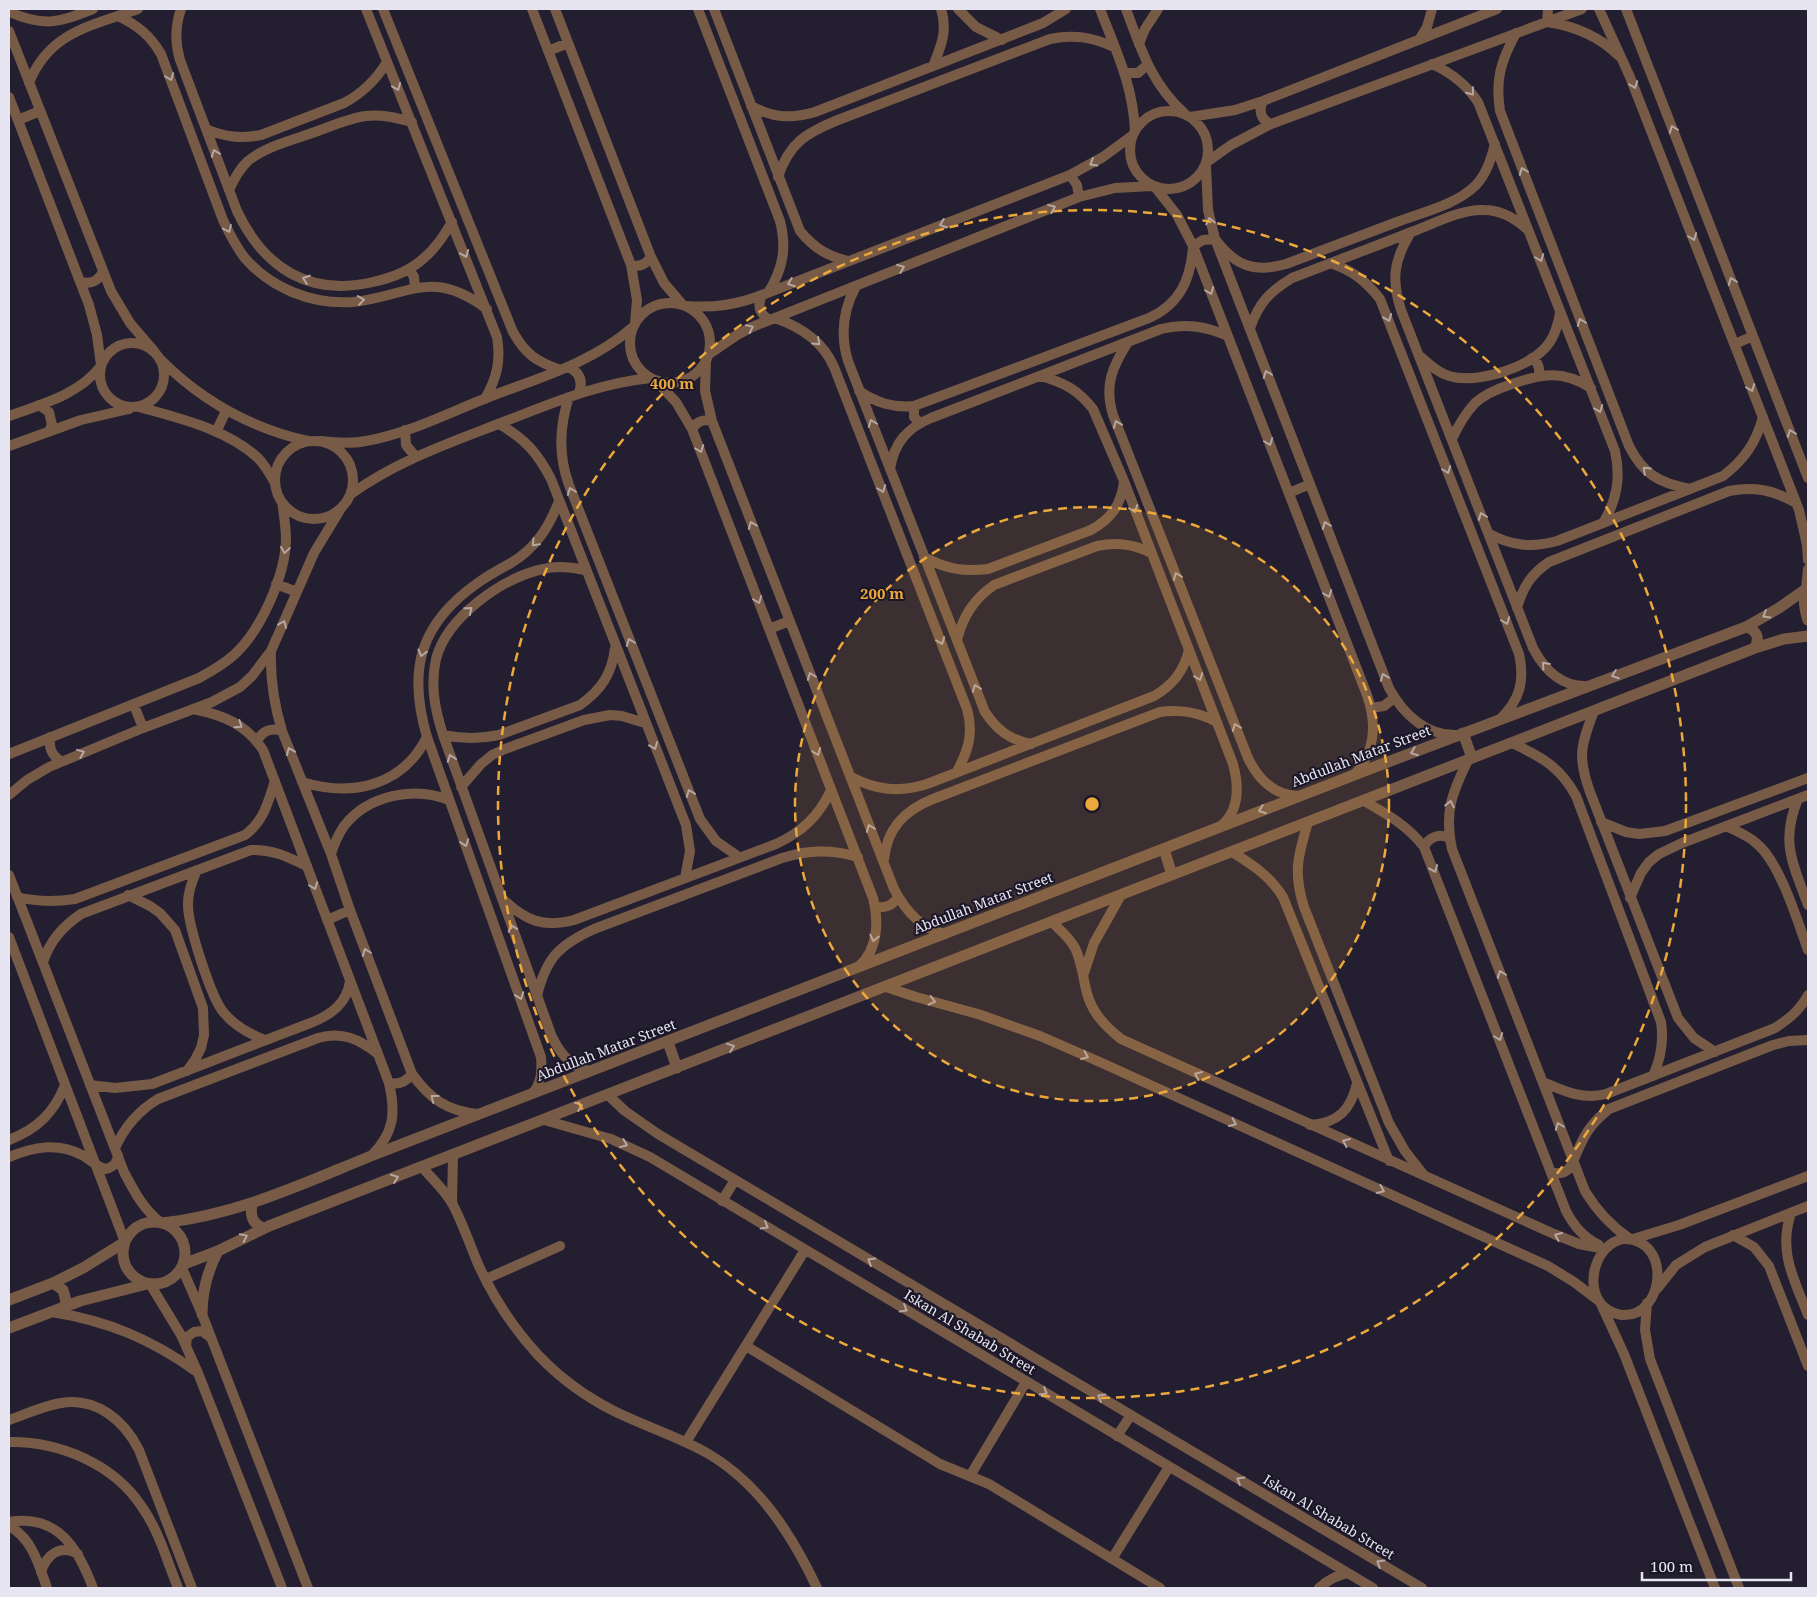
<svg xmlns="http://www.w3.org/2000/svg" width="1817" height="1597" font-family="'Noto Serif',serif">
<rect width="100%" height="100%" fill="#231f31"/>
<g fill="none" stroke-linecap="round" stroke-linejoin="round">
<path stroke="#785b47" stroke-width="10" d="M181,9C175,26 175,43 180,60L237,211C264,268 309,297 373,282C391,278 410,271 424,258C436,248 444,235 452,222
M366,9L497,337C501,360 497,378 485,399
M383,9L513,332C526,355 536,361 560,370
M532,9L631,265L637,300L635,324
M555,9L651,257L664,283L682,304
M698,9L780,221C787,248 783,269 768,293
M714,9L800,231C814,248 827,256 848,261
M958,9L976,27L1002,40
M1100,9C1116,51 1133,85 1135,131
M1126,9C1141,49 1151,83 1184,113
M1548,9L1547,22C1575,26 1599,36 1619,56
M1599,9L1630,77L1799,510L1807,545L1808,560
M1626,9L1808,478
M9,12C45,27 57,23 93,9
M118,16C137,25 150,35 161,54L223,220C229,233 235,245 244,257C270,288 312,305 353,302C410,296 431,267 487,309
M9,31L111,291L130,323L154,351
M1516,33C1501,61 1495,79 1500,111L1629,446C1643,474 1659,483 1690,489
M1419,40L1427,27L1432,9
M1139,44L1145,29L1158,9
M548,51L568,43
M1432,64C1452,73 1466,84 1478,102L1615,451C1621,478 1617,500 1603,523
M933,66C941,47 948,30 941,9
M1125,73H1138L1147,65
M29,83C49,32 91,26 138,9
M9,97L89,305L97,335L101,365
M1263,101C1258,111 1261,120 1271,124
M751,106C773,118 791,119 815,112L1043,23L1066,9
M1130 150a39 39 0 1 1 78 0a39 39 0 1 1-78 0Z
M1190,117L1235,110L1263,101L1497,9
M18,120L40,111
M206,129C225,137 241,139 261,135L344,103C363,93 376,80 387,62
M1207,162L1231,145L1271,124L1582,9
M1206,166L1208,210L1215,239L1389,688C1403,714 1426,736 1457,735
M1070,175L1077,185L1079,197
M778,177C789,143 806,133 838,120L1050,39C1073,34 1092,37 1114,47
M1155,187L1177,215L1193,246L1367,695C1377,724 1375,753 1354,775
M229,190C234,179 239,169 248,161C266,146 293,140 315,132C332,126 349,118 366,116C382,114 397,118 412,122
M1411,232C1394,260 1391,279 1401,310L1533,648C1544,669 1561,687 1587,686
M1330,263C1352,270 1366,281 1380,299L1519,654C1525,681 1520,700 1500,719
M631,265C640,267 645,265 651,257
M409,269L414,277L415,287
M81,282C91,284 97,282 103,272
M856,286C843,310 840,335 848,361L985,712C997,730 1010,740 1031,744
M762,295C757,306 759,314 770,320
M630 343a40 40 0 1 1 80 0a40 40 0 1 1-80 0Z
M686,306C714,308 736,305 762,295L1070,175L1103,157L1133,135
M775,318C801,327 823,341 834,367L967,709C974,733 968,752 956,773
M1250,328C1259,303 1269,292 1292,278C1333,262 1374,247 1414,231C1435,223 1461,209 1484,210C1501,210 1515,218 1528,230
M1128,342C1112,367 1104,386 1113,415L1248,758C1258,779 1274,795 1298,796
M100 375a32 32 0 1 1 64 0a32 32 0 1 1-64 0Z
M1735,344L1753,336
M709,354L737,335L752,327L1079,197L1115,188L1152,186
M1421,357C1429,364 1438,373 1449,376C1476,384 1523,369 1543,350C1554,340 1558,326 1560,312
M1532,358C1538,362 1540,368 1539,375
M161,360C203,402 250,428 308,441
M706,361L705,391L712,421L894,889C905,910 921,929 945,934
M568,367C580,372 583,381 579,393
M1041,376C1065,383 1078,390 1093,409L1124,481L1233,764C1239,786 1240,809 1222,825
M655,380L676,402L692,429L873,898C879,921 878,950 859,966
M859,391C877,403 893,408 914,406L1149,318C1180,304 1191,279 1193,246L1203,240L1215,239C1235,266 1254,273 1286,264C1323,250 1360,236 1397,222C1423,212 1456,205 1476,185C1487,173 1491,159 1495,144
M569,397C559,427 558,455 569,485L700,819L716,841L739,857
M39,405L49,412L52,425L49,431
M914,406V417L920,423
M139,407C178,418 227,429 258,458C265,465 270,474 275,483
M9,416C42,404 78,395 100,367
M499,424C525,439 537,452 551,479L686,825L690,851L685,878
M692,429C697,421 703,419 712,421
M405,430L406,445L415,456
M216,432L226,411
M1452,439C1458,426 1465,414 1475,403C1484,395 1497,389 1509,385C1540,374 1562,369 1591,388
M321,441C336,443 352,444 366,441C407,434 446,414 484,399C537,378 589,365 633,327
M275 480a39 39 0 1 1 78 0a39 39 0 1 1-78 0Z
M9,446L81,420L129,409
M890,469C894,443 907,428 931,418L1161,329C1185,323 1205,326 1228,336
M1289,493L1310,484
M351,494C398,460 452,442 506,421C553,403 599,383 651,378
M1488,533C1511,546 1532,548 1557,541L1723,476C1744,460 1756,443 1763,417
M924,557C946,569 964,572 988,569L1091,530C1111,519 1121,505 1124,482
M585,570C571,567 557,565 543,569C502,578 447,617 436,659C430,686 435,709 443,735L552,1037C560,1053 572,1069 591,1071
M276,584L297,592
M1806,589L1808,569
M1517,608C1523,587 1531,574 1549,562L1729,491C1754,486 1774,490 1796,503
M769,629L789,621
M957,640C963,616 974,599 994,585L1097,546C1117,542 1133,544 1151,553
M271,651C270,679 274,704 282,731L331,854L350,910L412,1074C430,1099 447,1111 478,1114
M134,705L143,728
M1371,708L1384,706L1394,698
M193,709C223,715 246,724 263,750L389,1083C396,1113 394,1133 372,1155
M1594,711C1581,745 1577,756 1590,792L1678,1018L1694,1038L1715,1052
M443,735C462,739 480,739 499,735L580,705C601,690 612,674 615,648
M50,737C49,748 51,755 61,761
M257,741C262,731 271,727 282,731
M1512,743C1542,757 1560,767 1576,796L1661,1022C1664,1041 1661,1058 1653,1076
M9,754L199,678C212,671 224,664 235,654C261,630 285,576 286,540C286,527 284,515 282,502
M1468,760C1452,793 1444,812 1452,849L1585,1191C1597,1211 1611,1226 1630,1239
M851,777C876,790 899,793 927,784L1154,696C1173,685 1184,671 1189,650
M302,782C351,797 402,787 427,737
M461,787L481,764L492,755L505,749L584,720L610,715L622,716L645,723
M9,795L27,780L49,767L143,728L212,702L240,687L252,676L271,651L314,553L340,510
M1798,799C1780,842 1793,864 1808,905
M1364,801C1387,814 1408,826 1424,847L1566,1211C1574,1226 1583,1237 1599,1245
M1308,822C1298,856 1293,872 1304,907L1389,1123L1405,1151L1423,1174
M1601,822L1626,832L1639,834L1665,831L1808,778
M1726,826C1736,831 1747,835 1756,843C1780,862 1797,920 1808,950
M1424,847C1429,837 1439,833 1450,838
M1232,852C1253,865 1270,876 1283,897L1389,1161
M331,854C334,844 338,835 344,826C368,795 414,786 449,800
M884,859C887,828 905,810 933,799L1160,712C1181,709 1198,712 1217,722
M197,870C192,881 188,891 188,903C187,923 211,998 224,1013C235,1026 249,1034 265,1040
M9,875L124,1172C134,1191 143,1209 161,1223
M128,895L150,906L160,913L175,930L203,1008L204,1035L201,1048L195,1060L187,1071
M17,897C37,902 55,902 75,899L245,835C264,821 268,802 275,781
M1630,898L1641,873L1649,862L1659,854L1682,843L1808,795
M504,900C526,921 544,928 574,920L776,844C802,832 819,816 831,790
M875,907C886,908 892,906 898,897
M327,920L350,910
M1052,922C1060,930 1070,938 1075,948C1082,962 1083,979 1087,993C1092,1013 1106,1027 1121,1039L1554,1234L1579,1244L1605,1249
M9,937L125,1242
M43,962C50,941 62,927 81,914L251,850C273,849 288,857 307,866
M1084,973L1094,943L1121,895
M886,987L916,997L978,1014L1040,1036L1102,1063L1548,1266L1574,1282L1599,1301
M537,996C546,958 559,945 594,929L782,858C808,850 831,849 858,857
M1543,1082C1564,1091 1582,1100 1606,1094L1775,1028C1789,1019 1800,1010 1808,995
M389,1083C399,1085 406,1082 412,1074
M90,1085L115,1088L152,1084L313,1022C332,1014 347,1003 350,981
M533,1093C542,1081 542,1071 541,1057L427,737C407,669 420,623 479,582C489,575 500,569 511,563C536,548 549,527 559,501
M608,1095L625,1111L658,1134L1422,1588
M544,1120L611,1139L650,1157L1373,1588
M1310,1125C1338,1123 1351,1110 1357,1083
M9,1140C37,1129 54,1113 65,1085
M115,1148C125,1126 138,1111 158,1099L318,1038C342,1031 359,1039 378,1054
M9,1157C34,1147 57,1142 82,1155C90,1159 96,1167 106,1169C114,1167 117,1163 118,1155
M422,1167C432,1179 446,1191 453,1205C463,1224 470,1245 478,1264C493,1297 514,1329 538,1355C560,1378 586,1397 614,1411C644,1426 677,1436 707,1453C759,1483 792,1535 817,1588
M1551,1172C1560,1175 1566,1173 1571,1166C1582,1141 1586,1127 1609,1109L1773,1045L1789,1041L1808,1040
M722,1201L735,1180
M452,1203L453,1155
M1791,1213C1778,1252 1794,1279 1808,1315
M1733,1235L1754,1247L1769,1266L1808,1366
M1623,1239C1673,1238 1665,1318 1622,1315C1614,1314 1608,1311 1602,1305C1584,1285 1596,1244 1623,1239Z
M1633,1239L1679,1225L1808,1176
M182,1268L202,1314L308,1588
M486,1279L560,1246
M150,1284L181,1335L198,1373L282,1588
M1657,1289L1676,1265L1705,1247L1808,1206
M1647,1303L1645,1330L1650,1359L1739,1588
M1601,1304L1624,1354L1715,1588
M52,1312C108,1321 151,1339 197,1372
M186,1346L187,1337L194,1332L202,1331L210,1337
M746,1346L940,1464L989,1484L1160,1588
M9,1420C26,1414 43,1406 61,1403C96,1397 124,1420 139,1450L192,1588
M1117,1436L1131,1415
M9,1442C59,1441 114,1464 142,1507C159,1531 167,1561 178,1588
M686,1442L805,1250
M970,1476L1026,1382
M9,1522C58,1514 78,1548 93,1588
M9,1526C32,1538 39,1565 47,1588
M1112,1559L1169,1467
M41,1572C47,1554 60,1544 78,1554
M1319,1588C1328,1580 1336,1575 1348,1573"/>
<path stroke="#785b47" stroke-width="11" d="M1807,587C1803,599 1804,608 1808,620
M1746,627C1757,630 1760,638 1755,648
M1463,733L1472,758
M1164,849L1172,875
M668,1042L677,1068
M252,1204C250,1216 252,1223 263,1228
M123 1253a31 31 0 1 1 62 0a31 31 0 1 1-62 0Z
M162,1223C237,1215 302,1184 371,1156L1372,768L1746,627L1779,608L1806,589
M184,1264L218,1251L269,1226L1755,648L1784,639L1808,636
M53,1283L63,1290L66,1301L64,1307
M9,1300L53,1283L83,1268L125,1242
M202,1314C202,1291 207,1272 218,1251
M9,1328L80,1301L147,1284"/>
</g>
<defs><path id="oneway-chevron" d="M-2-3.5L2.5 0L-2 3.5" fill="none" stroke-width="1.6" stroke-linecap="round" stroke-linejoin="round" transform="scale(1.25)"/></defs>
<g stroke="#b5a7a4">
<use href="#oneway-chevron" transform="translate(170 77) rotate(69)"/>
<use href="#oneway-chevron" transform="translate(1634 85) rotate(69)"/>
<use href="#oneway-chevron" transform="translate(397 87) rotate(68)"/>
<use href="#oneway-chevron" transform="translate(1471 92) rotate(52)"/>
<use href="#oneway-chevron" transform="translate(1673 129) rotate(-111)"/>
<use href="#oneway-chevron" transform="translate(215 153) rotate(-111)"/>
<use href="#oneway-chevron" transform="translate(1093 163) rotate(150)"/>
<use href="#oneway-chevron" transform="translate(1523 171) rotate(-111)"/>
<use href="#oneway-chevron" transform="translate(1052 208) rotate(-22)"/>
<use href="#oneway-chevron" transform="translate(1210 221) rotate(-102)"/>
<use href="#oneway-chevron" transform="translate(943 224) rotate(159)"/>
<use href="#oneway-chevron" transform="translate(228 229) rotate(65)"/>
<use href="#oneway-chevron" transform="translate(1693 237) rotate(69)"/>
<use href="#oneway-chevron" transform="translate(465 254) rotate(68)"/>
<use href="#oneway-chevron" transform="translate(1540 258) rotate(69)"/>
<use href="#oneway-chevron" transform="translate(901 268) rotate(-22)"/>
<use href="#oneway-chevron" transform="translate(306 279) rotate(-160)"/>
<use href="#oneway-chevron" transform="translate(1732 281) rotate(-111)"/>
<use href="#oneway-chevron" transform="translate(791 283) rotate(159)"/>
<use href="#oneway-chevron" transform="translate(1210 291) rotate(69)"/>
<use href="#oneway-chevron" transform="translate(361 300) rotate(-9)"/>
<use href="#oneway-chevron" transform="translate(1388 318) rotate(68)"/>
<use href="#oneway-chevron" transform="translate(1581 322) rotate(-111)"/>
<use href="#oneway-chevron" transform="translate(750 328) rotate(-26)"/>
<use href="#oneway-chevron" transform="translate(817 342) rotate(43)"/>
<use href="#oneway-chevron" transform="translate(1267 374) rotate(-111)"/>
<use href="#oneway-chevron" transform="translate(1751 388) rotate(69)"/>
<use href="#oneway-chevron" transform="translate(1599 409) rotate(69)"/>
<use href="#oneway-chevron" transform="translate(872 423) rotate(-111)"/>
<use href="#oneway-chevron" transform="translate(1117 424) rotate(-112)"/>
<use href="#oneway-chevron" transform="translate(1791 433) rotate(-111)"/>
<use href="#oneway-chevron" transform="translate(1269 442) rotate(69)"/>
<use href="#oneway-chevron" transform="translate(700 449) rotate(69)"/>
<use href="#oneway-chevron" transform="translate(1447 470) rotate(69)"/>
<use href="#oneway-chevron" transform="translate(1646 470) rotate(-137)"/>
<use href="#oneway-chevron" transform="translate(882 489) rotate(69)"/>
<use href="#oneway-chevron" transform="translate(571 491) rotate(-111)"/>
<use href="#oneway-chevron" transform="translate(1134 509) rotate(69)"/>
<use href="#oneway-chevron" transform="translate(1482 516) rotate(-111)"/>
<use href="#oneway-chevron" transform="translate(752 525) rotate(-111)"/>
<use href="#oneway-chevron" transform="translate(1326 525) rotate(-111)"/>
<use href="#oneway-chevron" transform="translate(535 543) rotate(133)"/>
<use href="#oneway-chevron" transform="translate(285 550) rotate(98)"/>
<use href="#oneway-chevron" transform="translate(1177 576) rotate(-111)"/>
<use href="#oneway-chevron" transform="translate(1328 594) rotate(69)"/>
<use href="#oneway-chevron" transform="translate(758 600) rotate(69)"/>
<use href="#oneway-chevron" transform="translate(469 610) rotate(-40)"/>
<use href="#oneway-chevron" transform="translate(1766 615) rotate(150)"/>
<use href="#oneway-chevron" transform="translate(1506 621) rotate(69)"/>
<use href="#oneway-chevron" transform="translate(283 624) rotate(-67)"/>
<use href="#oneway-chevron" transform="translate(941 641) rotate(69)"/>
<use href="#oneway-chevron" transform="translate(630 642) rotate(-111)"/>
<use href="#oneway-chevron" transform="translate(422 653) rotate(105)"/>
<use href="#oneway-chevron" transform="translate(1545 665) rotate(-132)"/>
<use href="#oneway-chevron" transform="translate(1615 675) rotate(160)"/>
<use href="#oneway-chevron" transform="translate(811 676) rotate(-111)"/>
<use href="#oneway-chevron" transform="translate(1199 677) rotate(69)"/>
<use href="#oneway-chevron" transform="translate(1384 677) rotate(-111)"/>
<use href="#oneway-chevron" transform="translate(976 688) rotate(-111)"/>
<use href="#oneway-chevron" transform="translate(239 725) rotate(34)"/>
<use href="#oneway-chevron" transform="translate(1236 727) rotate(-111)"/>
<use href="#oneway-chevron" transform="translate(654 746) rotate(68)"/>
<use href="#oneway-chevron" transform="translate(290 751) rotate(-112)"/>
<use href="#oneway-chevron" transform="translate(817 752) rotate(69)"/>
<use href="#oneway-chevron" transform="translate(1414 752) rotate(159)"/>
<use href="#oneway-chevron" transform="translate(81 753) rotate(-22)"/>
<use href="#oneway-chevron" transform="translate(451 758) rotate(-110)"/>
<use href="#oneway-chevron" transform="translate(690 793) rotate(-111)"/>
<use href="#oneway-chevron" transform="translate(1450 804) rotate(-79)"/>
<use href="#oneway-chevron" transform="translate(1262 810) rotate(159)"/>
<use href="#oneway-chevron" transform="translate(870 828) rotate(-111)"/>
<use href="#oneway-chevron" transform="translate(465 843) rotate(70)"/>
<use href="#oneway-chevron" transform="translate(1434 869) rotate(68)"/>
<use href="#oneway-chevron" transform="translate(314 886) rotate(69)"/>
<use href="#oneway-chevron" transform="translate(512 928) rotate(-110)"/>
<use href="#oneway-chevron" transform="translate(874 938) rotate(103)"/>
<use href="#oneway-chevron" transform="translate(366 952) rotate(-111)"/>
<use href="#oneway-chevron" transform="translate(1501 974) rotate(-111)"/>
<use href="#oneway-chevron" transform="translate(520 996) rotate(70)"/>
<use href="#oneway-chevron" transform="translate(932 1001) rotate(14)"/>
<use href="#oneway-chevron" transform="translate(1499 1037) rotate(69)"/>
<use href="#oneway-chevron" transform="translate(731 1047) rotate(-21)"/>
<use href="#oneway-chevron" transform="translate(1085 1056) rotate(23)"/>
<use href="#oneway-chevron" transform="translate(1198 1075) rotate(-156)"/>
<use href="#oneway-chevron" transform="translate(434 1098) rotate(-142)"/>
<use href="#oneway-chevron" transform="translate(579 1106) rotate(-21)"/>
<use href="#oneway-chevron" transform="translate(1233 1123) rotate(24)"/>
<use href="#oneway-chevron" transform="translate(1559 1126) rotate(-111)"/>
<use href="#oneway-chevron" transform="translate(1346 1142) rotate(-156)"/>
<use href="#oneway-chevron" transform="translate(624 1144) rotate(22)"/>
<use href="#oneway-chevron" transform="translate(395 1178) rotate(-21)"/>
<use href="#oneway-chevron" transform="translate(1381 1190) rotate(24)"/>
<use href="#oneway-chevron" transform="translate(765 1226) rotate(31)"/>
<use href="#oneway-chevron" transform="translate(1558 1236) rotate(-157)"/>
<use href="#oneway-chevron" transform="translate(244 1237) rotate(-26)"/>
<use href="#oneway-chevron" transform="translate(871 1261) rotate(-149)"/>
<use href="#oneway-chevron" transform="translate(904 1309) rotate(31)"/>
<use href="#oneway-chevron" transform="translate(1044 1392) rotate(31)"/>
<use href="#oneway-chevron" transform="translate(1101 1397) rotate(-149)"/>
<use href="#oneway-chevron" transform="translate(1240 1480) rotate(-149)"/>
<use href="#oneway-chevron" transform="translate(1380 1563) rotate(-149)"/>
</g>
<circle cx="1092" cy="804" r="297" fill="#eda83b" fill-opacity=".12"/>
<g fill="none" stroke="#eda83b" stroke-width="2.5" stroke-dasharray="9 6">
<circle cx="1092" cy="804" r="297"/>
<circle cx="1092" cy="804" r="594"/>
</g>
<g text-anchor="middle" stroke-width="4" stroke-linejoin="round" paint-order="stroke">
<g font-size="14" fill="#e7e5f1" stroke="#1a1627">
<text transform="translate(1361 756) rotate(-21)" y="5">Abdullah Matar Street</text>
<text transform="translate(983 903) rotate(-21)" y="5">Abdullah Matar Street</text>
<text transform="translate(606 1050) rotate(-21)" y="5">Abdullah Matar Street</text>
<text transform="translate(970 1332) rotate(31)" y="5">Iskan Al Shabab Street</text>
<text transform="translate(1329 1517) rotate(31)" y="5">Iskan Al Shabab Street</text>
</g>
</g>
<circle cx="1092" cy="804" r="8" fill="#eda83b" stroke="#1a1627" stroke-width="2.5"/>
<g font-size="15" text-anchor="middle" font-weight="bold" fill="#eda83b" stroke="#1a1627" stroke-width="4" stroke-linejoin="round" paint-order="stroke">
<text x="672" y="389">400 m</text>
<text x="882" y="599">200 m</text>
</g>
<rect width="1817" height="1597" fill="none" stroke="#e7e5f1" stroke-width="20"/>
<path d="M1642 1572v8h149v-8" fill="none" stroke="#e7e5f1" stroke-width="2.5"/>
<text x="1650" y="1572" font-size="15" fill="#e7e5f1" stroke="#1a1627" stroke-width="4" paint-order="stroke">100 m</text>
</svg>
